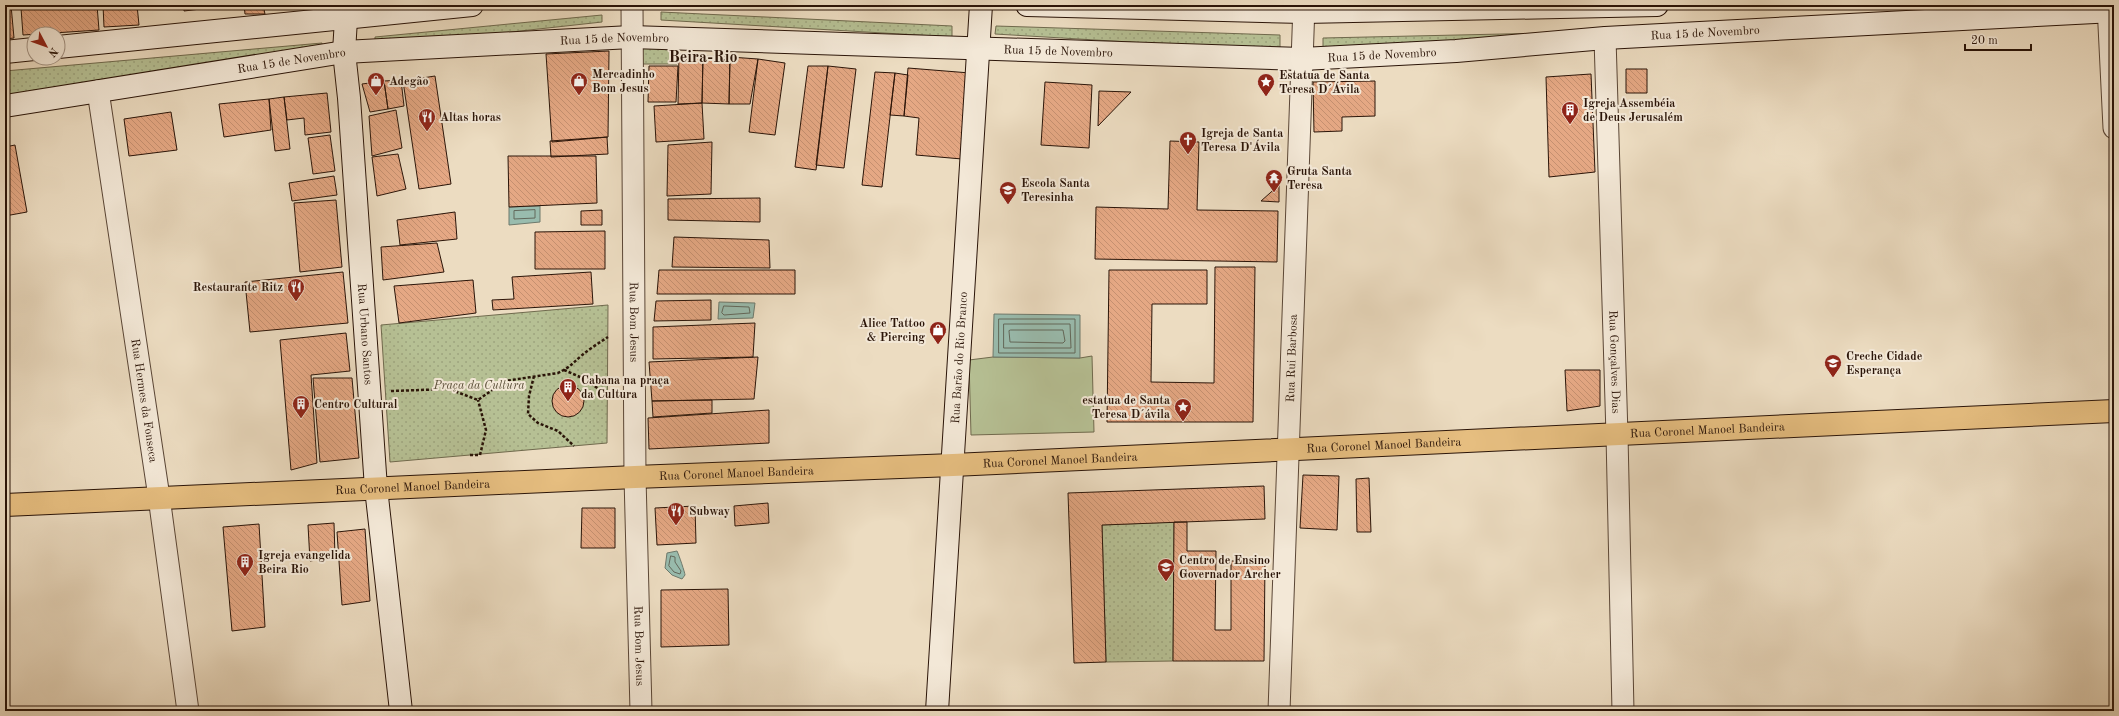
<svg xmlns="http://www.w3.org/2000/svg" width="2119" height="716" font-family="'Old Standard TT',serif">
<defs>
<pattern id="park-dots" width="8" height="8" patternUnits="userSpaceOnUse"><rect width="8" height="8" fill="#b6c094"/><path d="M2 2h.1M6 6h.1" fill="none" stroke="#9da47e" stroke-width="1.8" stroke-linecap="round"/></pattern>
<pattern id="building-back-hatch" width="6" height="6" patternUnits="userSpaceOnUse"><rect width="6" height="6" fill="#e5a884"/><path d="M-1 5l2 2M0 0l6 6M5-1l2 2" fill="none" stroke="#c59070"/></pattern>
</defs>
<rect width="100%" height="100%" fill="#ecdcc1"/>
<filter id="stains"><feTurbulence type="fractalNoise" baseFrequency=".005" numOctaves="4"/><feColorMatrix values="0 0 0 0 .2 0 0 0 0 .09 0 0 0 0 .02 0 0 0 .5 -.17"/></filter>
<radialGradient id="worn" r=".72"><stop offset=".6" stop-color="#630" stop-opacity="0"/><stop offset="1" stop-color="#630" stop-opacity=".3"/></radialGradient>
<path fill="#b6c094" stroke="#706a4e" d="M1092,356L1094,432L971,435L969,360L993,357L1080,358Z"/>
<path fill="url(#park-dots)" stroke="#706a4e" d="M661,12L952,26V37L661,20Z
M602,15V22L375,47V37Z
M996,26L1280,35V51L995,34Z
M1593,32L1323,50V38Z
M322,43L324,54L5,99V71Z
M642,45L678,46L677,64H641Z
M608,305L607,443L390,462L381,325Z
M1174,522L1173,661L1106,662L1102,525Z"/>
<path fill="#99bcae" stroke="#6d796c" d="M540,206V222L509,225V207Z
M719,302L755,303L753,318L718,319Z
M994,314L1080,315V358L993,357Z
M677,551C679,555 685,573 685,575L682,579L672,575L665,568L667,553Z"/>
<g fill="none" stroke-linecap="round" stroke-linejoin="round">
<path stroke="#62685b" stroke-width="1" d="M535,210V218L514,219V211Z
M724,306L749,307L750,313L724,315L722,313Z
M999,319H1075V353H999Z
M1004,324H1070L1071,348H1004Z
M1011,330H1063L1065,341L1063,343L1010,342L1009,331Z
M671,556L675,557V562L681,571L680,574L674,572L669,566Z"/>
</g>
<path fill="url(#building-back-hatch)" stroke="#2a1408" d="M5,5H11L14,38L5,39Z
M61,5H97L99,30L23,35L21,8Z
M103,5H137L139,25L104,27Z
M184,5H209V8L184,11Z
M244,5H263L265,14H245Z
M313,5H336L313,9Z
M609,51L608,137L552,142L546,54Z
M679,54L703,56L702,103L678,104Z
M703,56L730,57L729,104L702,103Z
M730,57L758,59L750,104H729Z
M758,59L785,63L775,135L749,132Z
M649,66H678L676,102H648Z
M808,66H828L816,170L795,167Z
M828,66L856,69L844,168L816,165Z
M908,68L970,73L962,159L916,155L919,118L904,116Z
M1626,69H1647V93H1626Z
M875,72L895,73L882,187L862,185Z
M895,73L908,75L904,116L890,115Z
M1591,74L1595,172L1549,177L1546,77Z
M435,76L451,184L419,189L403,81Z
M401,80L404,106L388,109L384,81Z
M384,81L388,109L370,112L362,84Z
M1375,81V116L1342,117V131L1314,132L1313,82Z
M1045,82L1092,85L1089,148L1041,145Z
M1099,91L1131,92L1098,126Z
M327,93L331,132L305,135L304,118L287,120L284,97Z
M284,97L290,149L275,151L269,99Z
M269,99L271,130L224,137L219,104Z
M702,103L704,139L656,142L654,106Z
M396,110L402,148L372,156L369,116Z
M171,112L177,150L129,156L124,119Z
M330,135L335,171L313,174L308,138Z
M607,137L608,154L551,157L550,141Z
M1170,141L1199,142L1197,210L1278,211L1277,262L1095,259L1096,207L1168,209Z
M712,142L711,194L667,196L668,145Z
M15,145L27,212L5,216V147Z
M398,154L406,189L377,196L372,157Z
M508,156H596L597,203L509,207Z
M334,176L337,195L292,201L289,183Z
M1279,185V202L1261,201Z
M760,198V222L668,220V199Z
M336,200L342,267L300,272L294,203Z
M602,210V225H581V211Z
M455,212L457,239L400,245L397,220Z
M605,231V269H535V232Z
M674,237L769,240L770,268L672,267Z
M437,243L444,272L383,280L381,247Z
M1215,267H1255L1253,422H1107L1109,270H1207V304H1152L1151,382L1214,383Z
M659,270H795V294H657Z
M343,272L348,323L250,332L245,282Z
M591,272L593,304L493,310L492,300L514,299L512,277Z
M473,280L476,313L399,323L394,286Z
M711,300V320L654,321L656,301Z
M755,323L753,357L653,359V327Z
M346,333L350,371L311,375L317,463L291,470L280,340Z
M758,357L754,399L652,401L649,362Z
M1565,370H1600V406L1567,411Z
M313,378H352L359,458L320,462Z
M552 401a16 16 0 1 1 32 0a16 16 0 1 1-32 0Z
M712,400V413L653,417L652,401Z
M769,410V443L649,449L648,418Z
M1303,475L1339,476L1337,530L1300,528Z
M1369,478L1371,532H1357L1356,479Z
M1264,486L1265,519L1102,525L1106,662L1074,663L1068,493Z
M768,503L769,523L735,526L734,506Z
M695,506L696,543L657,545L655,508Z
M582,508H615V548H581Z
M1174,522H1187V551H1216L1215,630H1231V561H1265L1264,661H1173Z
M334,523L335,557L310,561L308,525Z
M259,524L265,627L232,631L223,527Z
M365,529L370,601L342,605L337,532Z
M728,589L729,645L661,647V590Z"/>
<g fill="none" stroke-linecap="round" stroke-linejoin="round">
<defs>
<g id="street">
<path id="s1" d="M632,5L635,477L641,711"/>
<path d="M2108,5L2114,128"/>
<path id="s2" d="M1605,38L1617,435L1623,711"/>
<path id="s3" d="M98,91L159,497L188,711"/>
<path id="s4" d="M1279,711L1304,5"/>
</g>
<g id="secondary">
<path id="s5" d="M345,5L346,19L344,52L349,98L376,488L401,711"/>
<path d="M1027,5L1304,12L1657,5"/>
<path d="M58,47L472,5"/>
<path d="M5,52L34,49"/>
<path id="s6" d="M5,106L344,52L631,37L1302,59L1456,51L1605,38L2114,11"/>
<path id="s7" d="M937,711L981,5"/>
</g>
<g id="primary">
<path id="s8" d="M5,505L635,477L953,465L2114,411"/>
</g>
</defs>
<use href="#street" stroke="#5a4636" stroke-width="23"/>
<use href="#secondary" stroke="#2a1408" stroke-width="24"/>
<use href="#primary" stroke="#2a1408" stroke-width="24"/>
<path stroke="#2a1408" stroke-width="2.5" stroke-dasharray="3 2" stroke-linecap="butt" d="M564,370L580,377L607,394
M534,376L529,396L528,414L538,423L558,431L574,446
M391,391L449,389L478,400L505,381L558,373C570,367 572,364 581,356C589,349 599,343 608,337
M470,455H480L486,430L478,400"/>
<use href="#street" stroke="#f3e8d7" stroke-width="21"/>
<use href="#secondary" stroke="#f3e8d7" stroke-width="22"/>
<use href="#primary" stroke="#e6be80" stroke-width="22"/>
</g>
<defs>
<symbol id="shop-pin" viewBox="-11 -11 22 30"><path d="M0 17L-7.5 6A9.5 9.5 0 1 1 7.5 6Z" fill="#8f2418" stroke="#f3e8d7"/><path d="M-5-2.5h2.3a2.7 3.5 0 0 1 5.4 0H5L5.5 6h-11ZM-1.5-2.5h3a1.5 2.3 0 0 0-3 0Z" fill="#fff"/></symbol>
<symbol id="sight-pin" viewBox="-11 -11 22 30"><path d="M0 17L-7.5 6A9.5 9.5 0 1 1 7.5 6Z" fill="#8f2418" stroke="#f3e8d7"/><path d="M0-6L1.8-2.2L6-1.7L2.9 1.2L3.7 5.4L0 3.3L-3.7 5.4L-2.9 1.2L-6-1.7L-1.8-2.2Z" fill="#fff"/></symbol>
<symbol id="building-pin" viewBox="-11 -11 22 30"><path d="M0 17L-7.5 6A9.5 9.5 0 1 1 7.5 6Z" fill="#8f2418" stroke="#f3e8d7"/><path d="M-4-6H4V6H1V3H-1V6H-4ZM-2.5-4.3h1.7v1.8h-1.7ZM.8-4.3h1.7v1.8H.8ZM-2.5-1h1.7V.8h-1.7ZM.8-1h1.7V.8H.8Z" fill="#fff"/></symbol>
<symbol id="restaurant-pin" viewBox="-11 -11 22 30"><path d="M0 17L-7.5 6A9.5 9.5 0 1 1 7.5 6Z" fill="#8f2418" stroke="#f3e8d7"/><path d="M-5-6h1v4h1v-4h1v4h1v-4h1v5L-1.5 .5V6h-2V.5L-5-1ZM5-6V6H3V1.5H1.5Q1.5-4 5-6Z" fill="#fff"/></symbol>
<symbol id="church-pin" viewBox="-11 -11 22 30"><path d="M0 17L-7.5 6A9.5 9.5 0 1 1 7.5 6Z" fill="#8f2418" stroke="#f3e8d7"/><path d="M-1.2-6h2.4v3.5h3.3v2.4h-3.3V6h-2.4V-.1h-3.3v-2.4h3.3Z" fill="#fff"/></symbol>
<symbol id="temple-pin" viewBox="-11 -11 22 30"><path d="M0 17L-7.5 6A9.5 9.5 0 1 1 7.5 6Z" fill="#8f2418" stroke="#f3e8d7"/><path d="M0-6L5-2H3V0L6.5 2.5H4V6H1.5V3h-3V6H-4V2.5H-6.5L-3 0V-2H-5Z" fill="#fff"/></symbol>
<symbol id="school-pin" viewBox="-11 -11 22 30"><path d="M0 17L-7.5 6A9.5 9.5 0 1 1 7.5 6Z" fill="#8f2418" stroke="#f3e8d7"/><path d="M0-5L7-2L0 1L-7-2ZM-4 1L0 2.5L4 1V4Q0 6-4 4Z" fill="#fff"/></symbol>
</defs>
<g fill-rule="evenodd">
<use href="#shop-pin" x="366" y="71" width="20" height="27"/>
<use href="#shop-pin" x="569" y="71" width="20" height="27"/>
<use href="#sight-pin" x="1256" y="72" width="20" height="27"/>
<use href="#building-pin" x="1560" y="100" width="20" height="27"/>
<use href="#restaurant-pin" x="417" y="107" width="20" height="27"/>
<use href="#church-pin" x="1178" y="130" width="20" height="27"/>
<use href="#temple-pin" x="1264" y="168" width="20" height="27"/>
<use href="#school-pin" x="998" y="180" width="20" height="27"/>
<use href="#restaurant-pin" x="286" y="277" width="20" height="27"/>
<use href="#shop-pin" x="928" y="320" width="20" height="27"/>
<use href="#school-pin" x="1823" y="353" width="20" height="27"/>
<use href="#building-pin" x="558" y="377" width="20" height="27"/>
<use href="#building-pin" x="291" y="394" width="20" height="27"/>
<use href="#sight-pin" x="1173" y="397" width="20" height="27"/>
<use href="#restaurant-pin" x="666" y="501" width="20" height="27"/>
<use href="#building-pin" x="235" y="552" width="20" height="27"/>
<use href="#school-pin" x="1156" y="557" width="20" height="27"/>
</g>
<g text-anchor="middle" stroke-width="4" stroke-linejoin="round" paint-order="stroke">
<g font-size="12" fill="#2a1408" stroke="#f3e8d7">
<text dy="4" stroke="none"><textPath href="#s6" startOffset="1706">Rua 15 de Novembro</textPath></text>
<text dy="4" stroke="none"><textPath href="#s6" startOffset="614">Rua 15 de Novembro</textPath></text>
<text dy="4" stroke="none"><textPath href="#s6" startOffset="1058">Rua 15 de Novembro</textPath></text>
<text dy="4" stroke="none"><textPath href="#s6" startOffset="1382">Rua 15 de Novembro</textPath></text>
<text dy="4" stroke="none"><textPath href="#s6" startOffset="290">Rua 15 de Novembro</textPath></text>
<text dy="4" stroke="none"><textPath href="#s1" startOffset="317">Rua Bom Jesus</textPath></text>
<text dy="4" stroke="none"><textPath href="#s5" startOffset="330">Rua Urbano Santos</textPath></text>
<text dy="4" stroke="none"><textPath href="#s7" startOffset="354">Rua Barão do Rio Branco</textPath></text>
<text dy="4" stroke="none"><textPath href="#s4" startOffset="353">Rua Rui Barbosa</textPath></text>
<text dy="4" stroke="none"><textPath href="#s2" startOffset="324">Rua Gonçalves Dias</textPath></text>
<text dy="4" stroke="none"><textPath href="#s3" startOffset="313">Rua Hermes da Fonseca</textPath></text>
<text dy="4" stroke="none"><textPath href="#s8" startOffset="1704">Rua Coronel Manoel Bandeira</textPath></text>
<text dy="4" stroke="none"><textPath href="#s8" startOffset="1380">Rua Coronel Manoel Bandeira</textPath></text>
<text dy="4" stroke="none"><textPath href="#s8" startOffset="1056">Rua Coronel Manoel Bandeira</textPath></text>
<text dy="4" stroke="none"><textPath href="#s8" startOffset="732">Rua Coronel Manoel Bandeira</textPath></text>
<text dy="4" stroke="none"><textPath href="#s8" startOffset="408">Rua Coronel Manoel Bandeira</textPath></text>
<text dy="4" stroke="none"><textPath href="#s1" startOffset="641">Rua Bom Jesus</textPath></text>
</g>
<g font-size="12" font-weight="bold" fill="#2a1408" stroke="#f3e8d7" text-anchor="start">
<text x="592" y="78">Mercadinho<tspan x="592" dy="14">Bom Jesus</tspan></text>
<text x="1279" y="79">Estatua de Santa<tspan x="1279" dy="14">Teresa D´Ávila</tspan></text>
<text x="389" y="85">Adegão</text>
<text x="1583" y="107">Igreja Assembéia<tspan x="1583" dy="14">de Deus Jerusalém</tspan></text>
<text x="440" y="121">Altas horas</text>
<text x="1201" y="137">Igreja de Santa<tspan x="1201" dy="14">Teresa D'Ávila</tspan></text>
<text x="1287" y="175">Gruta Santa<tspan x="1287" dy="14">Teresa</tspan></text>
<text x="1021" y="187">Escola Santa<tspan x="1021" dy="14">Teresinha</tspan></text>
<text x="283" y="291" text-anchor="end">Restaurante Ritz</text>
<text x="925" y="327" text-anchor="end">Alice Tattoo<tspan x="925" dy="14">&amp; Piercing</tspan></text>
<text x="1846" y="360">Creche Cidade<tspan x="1846" dy="14">Esperança</tspan></text>
<text x="581" y="384">Cabana na praça<tspan x="581" dy="14">da Cultura</tspan></text>
<text x="1170" y="404" text-anchor="end">estatua de Santa<tspan x="1170" dy="14">Teresa D´ávila</tspan></text>
<text x="314" y="408">Centro Cultural</text>
<text x="689" y="515">Subway</text>
<text x="258" y="559">Igreja evangelida<tspan x="258" dy="14">Beira Rio</tspan></text>
<text x="1179" y="564">Centro de Ensino<tspan x="1179" dy="14">Governador Archer</tspan></text>
</g>
<g font-size="12" font-style="italic" fill="#5b5039" stroke="#f3e8d7">
<text x="479" y="389">Praça da Cultura</text>
</g>
<g font-size="16" font-weight="bold" fill="#2a1408" stroke="#f3e8d7">
<text x="703" y="62">Beira-Rio</text>
</g>
</g>
<rect width="2119" height="716" fill="none" stroke="#ecdcc1" stroke-width="20"/>
<rect x="6" y="6" width="2107" height="704" fill="none" stroke="#2a1408" stroke-width="2"/>
<rect x="10" y="10" width="2099" height="696" fill="none" stroke="#2a1408"/>
<g transform="translate(46 46) rotate(131)"><circle r="19" fill="#f3e8d7" stroke="#a39384"/>
<path d="M0-3L7 15L0 10L-7 15Z" fill="#8f2418"/>
<text y="-6" font-size="11" font-weight="bold" text-anchor="middle" fill="#2a1408">N</text>
</g>
<path d="M1965 44v6h66v-6" fill="none" stroke="#2a1408" stroke-width="2"/>
<text x="1971" y="44" font-size="12" fill="#2a1408" stroke="#f3e8d7" stroke-width="3" paint-order="stroke">20 m</text>
<rect width="100%" height="100%" filter="url(#stains)"/>
<rect width="100%" height="100%" fill="url(#worn)"/>
</svg>
